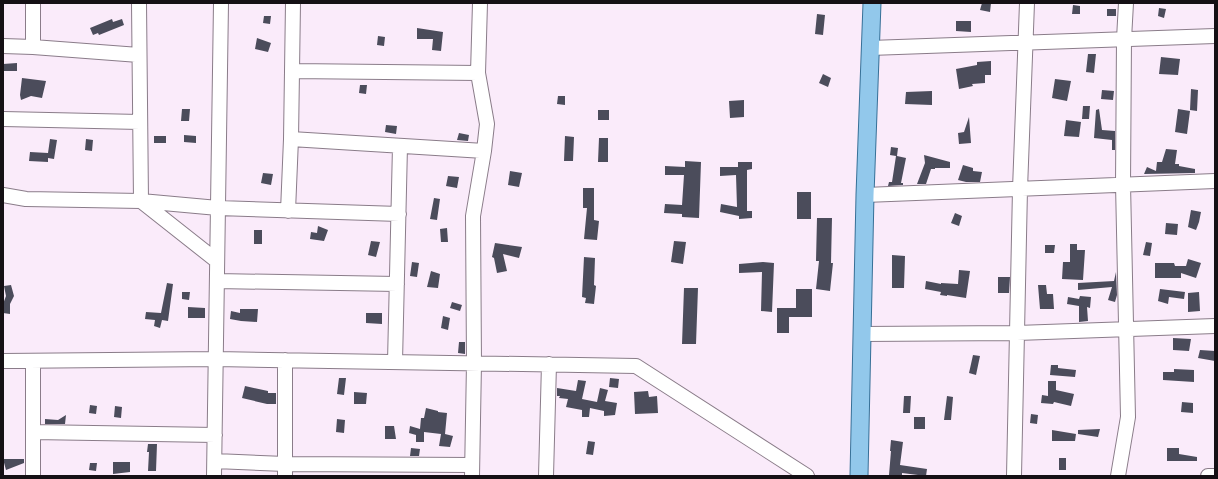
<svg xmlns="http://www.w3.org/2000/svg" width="1218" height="479" font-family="'Alegreya Sans',sans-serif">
<rect width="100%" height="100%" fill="#faebfa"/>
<path fill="#4b4c5b" d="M982,3H991L990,12L980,10Z
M1073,5L1080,6V14H1072Z
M1159,8L1166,9L1164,18L1158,16Z
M1107,9H1116V16H1107Z
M817,14L825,15L823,35L815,34Z
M264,16H271L270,24L263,23Z
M112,19L113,22L122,19L124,25L99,35L98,33L93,35L90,28Z
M956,21H971V32L956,31Z
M417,28L443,32L441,51L432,50L433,39H417Z
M378,36L385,37L384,46L377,45Z
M257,38L271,43L268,52L255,49Z
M1088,54H1096L1094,73L1086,72Z
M1161,57L1180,59L1178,75L1159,74Z
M991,61V75H985V83L972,84L973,86L959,89L956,69L977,65V62Z
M17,63V71H3V64Z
M823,74L831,78L828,87L819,83Z
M22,78L46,81L42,98L31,96L21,100L20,95Z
M1055,79L1071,81L1067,101L1052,98Z
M360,85H367L366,94L359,93Z
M1191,89L1198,90L1197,111L1190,110Z
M1102,90L1114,91L1113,100L1101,99Z
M932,91V105L905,104L906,92Z
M558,96H565V105L557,104Z
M744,100V117L730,118L729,101Z
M1083,106H1090L1089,119H1082Z
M182,109H190L189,121H181Z
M1099,109L1102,130L1115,131V150H1112V140L1094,138L1096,110Z
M1178,109L1190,111L1187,134L1175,132Z
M598,110H609V120H598Z
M969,117L971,143L959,144L958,133L964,132Z
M1066,120L1081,122L1079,137L1064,136Z
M386,125L397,126L396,134L385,132Z
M459,133L469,135L468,141L457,140Z
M184,135L196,136V143L184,142Z
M154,136H166V143H154Z
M565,136L574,137L573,161H564Z
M599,138H608V162H598Z
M50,139L57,140L54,159L48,158V162L29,161L30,152L48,153Z
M86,139L93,140L92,151L85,150Z
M891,147L898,148L897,156L906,158L901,183H903V185L888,186L889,182H892L896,156L890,155Z
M1166,149L1177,150L1175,164H1179V166L1195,169V173L1144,174L1147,167L1156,171L1157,162H1162Z
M924,155L950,162V168H935V169H931L926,184H917L925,163Z
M685,161L701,162L699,218L682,217V214L664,213L665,204L682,205L684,175H665V166L685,167Z
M738,162H752V169L747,170V211H752V218L739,219V216L720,212L721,204L737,207L736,175L720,176V167H738Z
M963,165L973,168V171L982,172L980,182H966L958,180Z
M510,171L522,173L519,187L508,185Z
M263,173L273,174L271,185L261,183Z
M448,176L459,177L457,188L446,186Z
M583,188H594V220L599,221L597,240L584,239L587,208H583Z
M797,192H811V219H797Z
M434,198L440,199L437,220L430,219Z
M1191,210L1201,212L1199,222L1196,230L1188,227Z
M955,213L962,216L959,226L951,223Z
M817,218H832L831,263H833L830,291L816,289L819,261H816Z
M1166,223L1178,224L1177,235L1165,234Z
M318,226L328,230L324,241L310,239L311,232L317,233Z
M447,228L448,242H441L440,229Z
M254,230H262V244H254Z
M371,241L380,242L376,257L368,255Z
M674,241L686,242L683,264L671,262Z
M1146,242L1152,243L1150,256L1143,255Z
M495,243L522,247L519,258L503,254L507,271L497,273L494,258L492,257Z
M1070,244H1077V250H1085L1083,280L1062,279L1063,262H1070Z
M1045,245H1055L1054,253H1045Z
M892,255L905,256L904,288H892Z
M584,257L595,258L594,285L596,286L594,304L585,303L586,298L582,297Z
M1188,259L1201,263L1196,278L1181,273V278H1155V263H1174L1175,266H1186Z
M412,262L419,263L417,277L410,276Z
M763,262L774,263L772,312L761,311L762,272L739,273V264Z
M959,270L970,271L966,298L947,295V296L940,295L941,292L925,289L926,281L941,284V283L958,284Z
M431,271L440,274L438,288L427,287Z
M1116,272L1117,295L1115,302L1108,300L1112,287L1078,290V283L1114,281Z
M998,277H1010L1009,293H998Z
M167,283L173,284L168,321L162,320L160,328L154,326L155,320L145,319L146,312L161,313Z
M11,285L14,296L10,304V314L3,313V304L6,296L4,286Z
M1038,285H1046L1047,294H1053L1054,309H1040Z
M684,288H698L696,344H682Z
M796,289H812V317H789V333H777V308H796Z
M1160,289L1185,292L1184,299L1169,297L1168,304L1158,301Z
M182,292H190L189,300L182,299Z
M1199,292L1200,311L1188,312V293Z
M1080,296L1091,297L1090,308L1087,307L1088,321L1079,322V306L1067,304L1068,297L1079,299Z
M452,302L462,305L460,311L450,308Z
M188,307L205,308V318H188Z
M240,309H258L257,322L241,321L230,319L231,311L240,313Z
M366,313H382V324L366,323Z
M443,316L450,318L448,330L441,328Z
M1173,338L1191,339L1189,351L1173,350Z
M459,342H465V354L458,353Z
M1200,350L1215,351V361L1198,358Z
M973,355L980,356L976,375L969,373Z
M1051,365H1058V368L1076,370L1075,377L1050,375Z
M1174,369L1194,370V382L1163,380V372H1174Z
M339,378H346L344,395L337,394Z
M610,378L619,379L618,388L609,387Z
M578,380L586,381L582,399L597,402L600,388L608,390L605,401L617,403L615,415L604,416V411L590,408L589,417H582V410L566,407L568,399L559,398L560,396H557V388L576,391Z
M1048,381H1056V390L1074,394L1071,406L1054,402L1053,404L1041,403L1042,395L1048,396Z
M245,386L268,391V393H276V404H267L242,398Z
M648,391L649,397L657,396L658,413L635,414L634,392Z
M354,392L367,393L366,404H354Z
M904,396H911L910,413H903Z
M947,396L953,397L951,420H944Z
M1182,402L1193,403V413L1181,412Z
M90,405L97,406L96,414L89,413Z
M115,406L122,407L121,418L114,417Z
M426,408L438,411V412L447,413L445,434L453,436L450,447L439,446L441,434L424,432V442H416V435L409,433L410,426L420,429L421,418H424Z
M1031,414L1038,415L1037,424L1030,423Z
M66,415L65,424H45V419L58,420Z
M914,417H925V429H914Z
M337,419L345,420L344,433L336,432Z
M385,426H394L396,439H385Z
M1100,429L1098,437L1078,434V430Z
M1052,430L1076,434L1075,441H1052Z
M891,440L903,442L900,465L927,469L926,476L902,473V476L889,475L891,451H890Z
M588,441L595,442L593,455L586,454Z
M148,444H157L156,471H148L149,452H147Z
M411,448L420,449L419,456H410Z
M1167,448H1179V454L1197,457V461H1167Z
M1059,458H1066V470H1059Z
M3,459H24V463L6,470Z
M113,462H130V472L113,474Z
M90,463H97L96,471L89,470Z"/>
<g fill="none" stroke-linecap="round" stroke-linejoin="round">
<defs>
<path id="minor" d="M139,3L141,201L218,208L399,214
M3,46L33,47L139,55
M33,47V3
M870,48L1215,36
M292,71L478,73
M3,119L140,122
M291,139L484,151
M3,195L26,199L141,201L217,261
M865,195L1215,181
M288,211L291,139L293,3
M217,281L397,284
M862,334L1017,333L1215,326
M3,361L216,359L636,366L807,476
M33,362V476
M395,362L400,146
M33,432L215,435
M215,461L285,464L472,465
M214,476L221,3
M285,476V360
M472,476L474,363L473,216L484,151L487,124L478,73L480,3
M546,476L549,364
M1014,476L1020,189L1027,3
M1118,476L1128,417L1123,184L1124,39L1126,3
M1208,476H1215"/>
<path id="major" d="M859,476L865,195L872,3"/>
</defs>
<use href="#minor" stroke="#8a7c89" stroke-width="16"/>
<use href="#major" stroke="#377097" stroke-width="19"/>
<use href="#minor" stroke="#fff" stroke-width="14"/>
<use href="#major" stroke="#92c8eb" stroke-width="17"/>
</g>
<rect width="1218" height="479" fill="none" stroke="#151015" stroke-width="8"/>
</svg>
